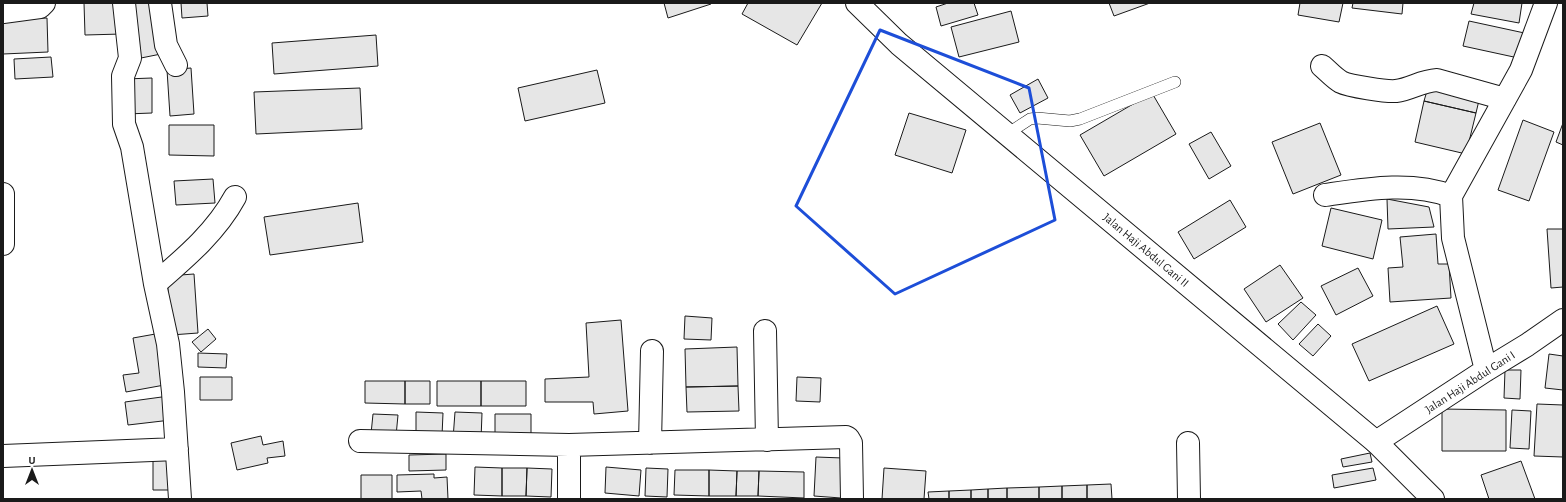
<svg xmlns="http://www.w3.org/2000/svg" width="1566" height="502" font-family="'Alegreya Sans',sans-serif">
<rect width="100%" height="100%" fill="#fff"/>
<path fill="#e6e6e6" stroke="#1a1a1a" d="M84,3H121L122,34L85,35Z
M128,3H155L166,53L141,58Z
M181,3H207L208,16L182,18Z
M664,3H711V4L668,18Z
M748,3H822L797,45L742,14Z
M948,3H974L978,15L941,26L936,7Z
M1109,3H1150L1114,16Z
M1300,3H1343L1339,22L1298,15Z
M1353,3H1403L1402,14L1352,8Z
M1474,3H1522L1519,23L1471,14Z
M1011,11L1019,42L959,57L951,27Z
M47,18L48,52L3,54V20Z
M1469,21L1529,34L1523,59L1463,46Z
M376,35L378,66L274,74L272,43Z
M51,57L53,77L15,79L14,59Z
M191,68L194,114L170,116L167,70Z
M597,70L605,103L525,121L518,88Z
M152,78V113L126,114L125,79Z
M1038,79L1048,98L1020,113L1010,95Z
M1429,84L1480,96L1476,113L1424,101Z
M360,88L362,129L256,134L254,92Z
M1152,93L1176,134L1104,176L1080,135Z
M1424,101L1476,113L1466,154L1415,142Z
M909,113L966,130L952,173L895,155Z
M1523,120L1554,132L1529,201L1498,190Z
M1320,123L1341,175L1293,194L1272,142Z
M1563,123V145L1556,142Z
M169,125H214V156L169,155Z
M1211,132L1231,166L1209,179L1189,144Z
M213,179L215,203L176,205L174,181Z
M1387,199L1429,207L1434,227L1388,229Z
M1230,200L1246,227L1194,259L1178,232Z
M358,203L363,242L270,255L264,217Z
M1331,208L1382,220L1373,259L1322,246Z
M1547,229H1563V287L1551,288Z
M1436,234L1438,264H1449L1451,298L1390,302L1388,268L1403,267L1400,237Z
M1280,265L1303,298L1266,322L1244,289Z
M1358,268L1373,296L1336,315L1321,286Z
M194,274L198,333L171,335L167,276Z
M1301,302L1316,315L1293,340L1278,324Z
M1437,306L1454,344L1369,381L1352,344Z
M685,316L712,318L711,340L684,339Z
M621,320L628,411L594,414L593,402H545V379L589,377L586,323Z
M1318,324L1331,336L1313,356L1299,344Z
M208,329L216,339L201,352L192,342Z
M161,333L170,384L126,392L123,375L139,373L133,338Z
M737,347L738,386L686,387L685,349Z
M198,353L227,354L226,368L198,367Z
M1549,354L1563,356V390L1545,388Z
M1505,370H1521L1520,399L1504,398Z
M200,377H232V400H200Z
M797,377L821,378L820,402L796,401Z
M365,381H405V404L365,403Z
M405,381H430V404H405Z
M437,381H481V406H437Z
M481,381H526V406H481Z
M738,386L739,411L687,412L686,387Z
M169,396L171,420L128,425L125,402Z
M1537,404L1563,405V457L1534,456Z
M1442,409L1506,410V451H1442Z
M1512,410L1531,411L1529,449L1510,448Z
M416,412L443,413L442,436H416Z
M455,412L482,413L481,440L453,439Z
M373,414L398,415L396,436L371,434Z
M495,414H531V436H495Z
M261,436L263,445L283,441L285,456L267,458L268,463L237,470L231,443Z
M174,451V490H153V452Z
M1370,453L1372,462L1343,467L1341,459Z
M446,454V470L409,471V455Z
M816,457L843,458L841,498L814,496Z
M1521,461L1535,499H1489L1481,475Z
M475,467L502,468V496L474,495Z
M606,467L641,470L639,496L605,493Z
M502,468H527L526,496H502Z
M527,468L552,469L551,497L526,496Z
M646,468L668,469L667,497L645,496Z
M884,468L926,471L924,499H882Z
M1373,468L1376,480L1334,488L1332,475Z
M675,470H709V496L674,495Z
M709,470L737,471L736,496H709Z
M737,471H759L758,496H736Z
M759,471L804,472V498L758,496Z
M434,474V478L447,477L448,499H422L421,491L397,492V475Z
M361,475H392V499H361Z
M1111,484L1112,499H1087V485Z
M1087,485V499H1062V486Z
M1062,486V499H1039V487Z
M1039,487V499H1007V488Z
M1007,488V499H988V489Z
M988,489V499H971V490Z
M971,490V499H949V491Z
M949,491V499H929L928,492Z"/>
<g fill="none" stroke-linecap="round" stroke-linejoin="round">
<defs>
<path id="lane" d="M1007,134L1030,119L1037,118L1070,121L1080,119L1175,82"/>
<path id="street" d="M124,3L130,58L123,76L124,124L132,147L155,284L168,344L173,392L180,499
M160,3L166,45L176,65
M3,12L40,7L44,3
M1322,66C1328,71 1334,78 1341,82C1349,86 1387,92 1396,91C1411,89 1421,81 1437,80L1505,99
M3,194V244
M1325,195C1366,189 1411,181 1451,196
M155,284C185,258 216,232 235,197
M765,331L767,440
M1486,370L1453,238L1451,196L1521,70L1546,3
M360,441L569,445L846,437L848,438L851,443L852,499
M1376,442L1486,370L1527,345L1563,320
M650,443L652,351
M1188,443L1189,499
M3,456L177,449
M569,499V445"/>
<path id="secondary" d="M857,3L899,44L1376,442L1433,499"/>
</defs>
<use href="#lane" stroke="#1a1a1a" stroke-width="12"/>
<use href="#street" stroke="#1a1a1a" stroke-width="24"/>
<use href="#secondary" stroke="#1a1a1a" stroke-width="24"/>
<use href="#lane" stroke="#fff" stroke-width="11"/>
<use href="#street" stroke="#fff" stroke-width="22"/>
<use href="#secondary" stroke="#fff" stroke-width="22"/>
</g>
<path fill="none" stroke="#1d4ed8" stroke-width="3" stroke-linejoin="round" d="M880,30L1029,88L1055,220L895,294L796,206Z"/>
<g text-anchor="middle" stroke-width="3" stroke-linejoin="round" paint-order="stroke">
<g font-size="12" fill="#1a1a1a" stroke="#fff">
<text transform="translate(1146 250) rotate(40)" y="4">Jalan Haji Abdul Gani II</text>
<text transform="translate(1470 382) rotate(-33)" y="4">Jalan Haji Abdul Gani I</text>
</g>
</g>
<rect width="1566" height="502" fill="none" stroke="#1a1a1a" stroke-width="8"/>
<g transform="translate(32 470)" stroke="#ffffff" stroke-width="3" paint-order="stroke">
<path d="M0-3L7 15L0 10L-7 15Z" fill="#1a1a1a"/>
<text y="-6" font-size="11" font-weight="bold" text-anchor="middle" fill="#1a1a1a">U</text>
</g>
</svg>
